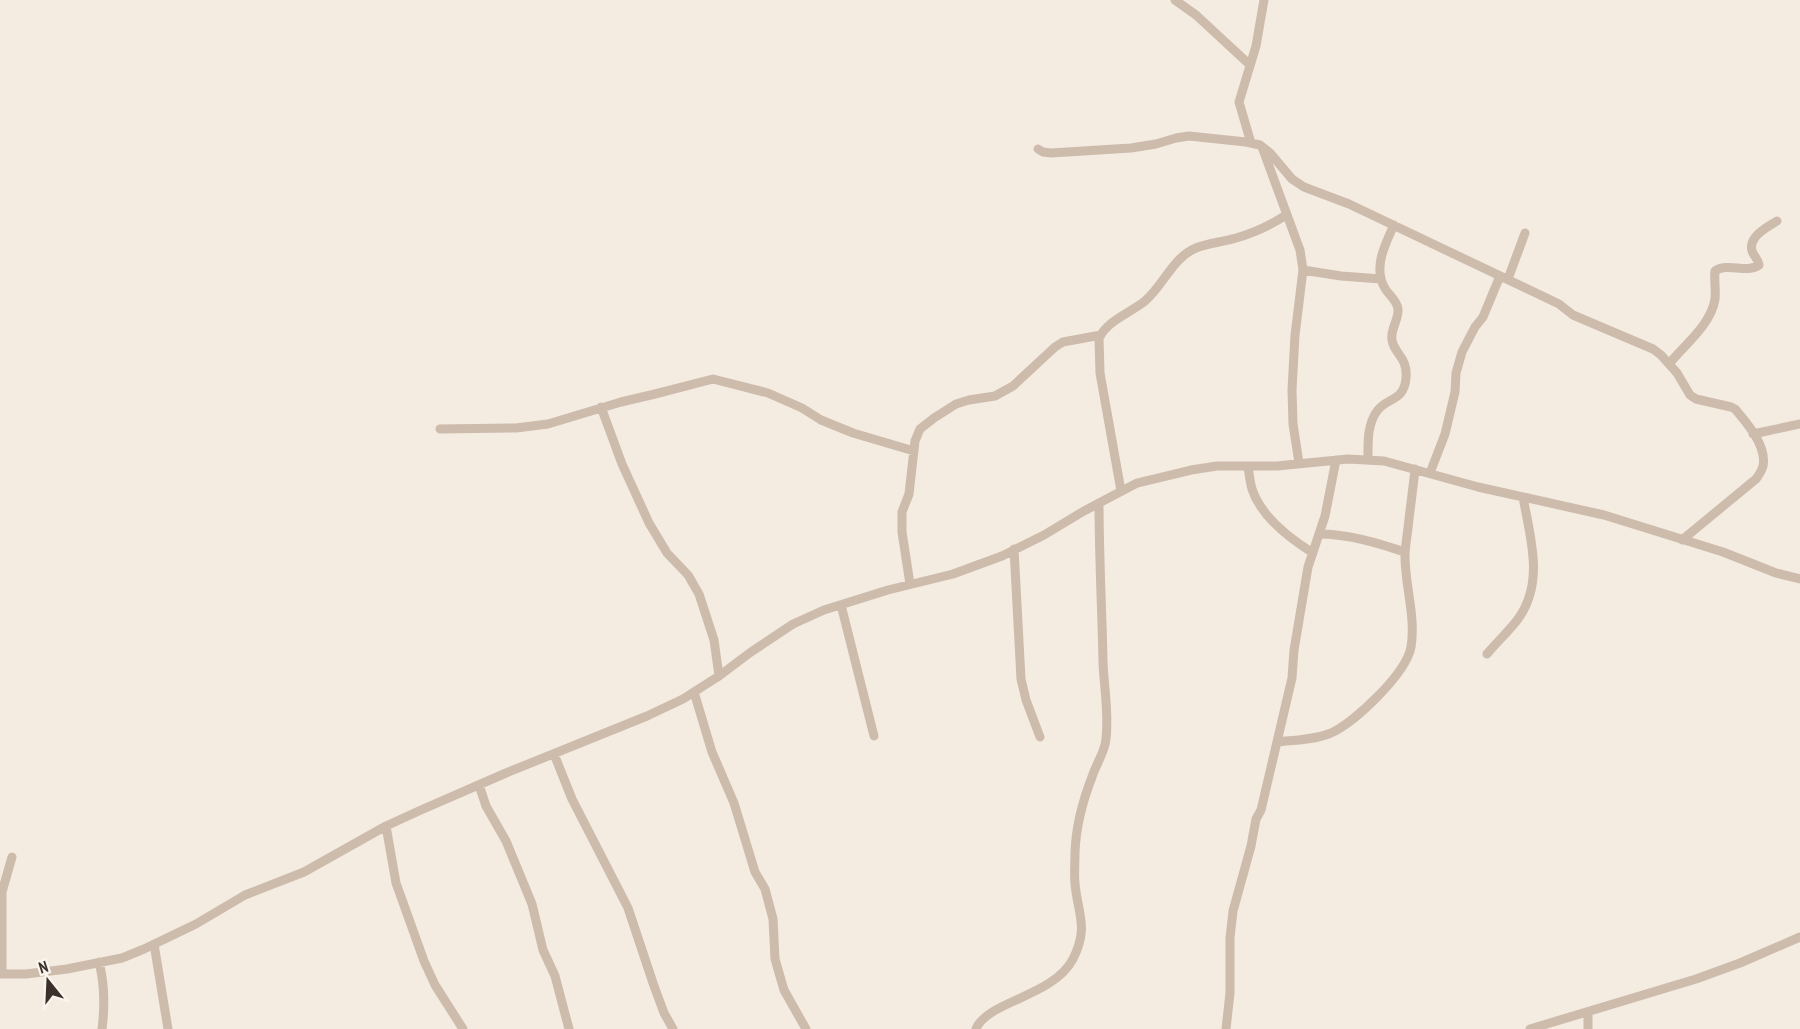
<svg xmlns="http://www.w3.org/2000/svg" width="1800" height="1029" font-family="'PT Sans Narrow',sans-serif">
<rect width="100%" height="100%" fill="#f4ebe1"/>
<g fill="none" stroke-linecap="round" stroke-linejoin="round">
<path stroke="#cdbbac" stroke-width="9" d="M1175,0L1196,15L1250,65
M1251,143L1239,102L1256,46L1264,0
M1262,147L1300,250L1303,270L1295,335L1292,390L1293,424L1299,463
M1038,149L1043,152L1051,153L1131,148L1156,144L1176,138L1189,136L1246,142L1260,145L1270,153L1292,179L1304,187L1349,204L1559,304L1573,315L1653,349L1661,355L1677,373L1690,395L1696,399L1731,407L1735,409C1747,423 1767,446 1763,466C1762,470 1759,475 1756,479L1682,540
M1303,270L1341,276L1381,279
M1508,279L1525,233
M1669,364C1684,345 1711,325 1715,299C1716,290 1714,281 1715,271C1728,262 1746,274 1759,265C1758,258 1754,257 1752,251C1748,237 1767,227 1777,221
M601,407L622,464L649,523L667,553L688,575L699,594L714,640L719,676
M440,429L516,428L548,424L621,402L655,394L713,379L768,393L802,408L821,420L853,433L914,451
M1753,434L1800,424
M1368,459C1368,443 1367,425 1377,411C1387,397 1404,402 1406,378C1408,357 1394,354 1392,340C1390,329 1399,320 1398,309C1397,301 1391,297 1386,290C1372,270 1385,244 1394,225
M1248,466C1249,474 1250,482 1252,489C1261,517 1289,538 1313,553
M1430,473L1445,434L1455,392L1456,373L1462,352L1475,327L1483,317L1500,276
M1121,491L1100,373L1099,338C1108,320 1130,313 1145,301C1164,285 1172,258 1196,248C1208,243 1223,242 1236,238C1254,233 1271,225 1286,215
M1319,534C1349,534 1377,543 1405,552
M1014,549L1021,679L1026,700L1040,737
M910,584L902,532V512L909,494L915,441L920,429L934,418L956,404L969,400L995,396L1013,386L1055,347L1063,342L1101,335
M841,605L874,736
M1487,654C1497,642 1509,631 1518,619C1545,582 1530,537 1523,497
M694,692L712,752L734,803L755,872L765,889L773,919L775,959L784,990L806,1029
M1277,742C1295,740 1314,740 1331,733C1355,722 1406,674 1411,647C1416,617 1405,586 1405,556C1405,547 1407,537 1408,528C1410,509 1413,489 1415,469
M554,754L572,799L628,908L653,983L664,1013L673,1029
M479,785L486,806L506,841L532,904L543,950L555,976L569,1029
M386,826L396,883L424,961L435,985L463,1029
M154,944L168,1029
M99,962C105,985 105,1005 102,1029
M0,974H26L67,969L122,958L144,949L196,924L245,895L304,872L386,826L421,810L506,773L647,716L683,699L719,676L751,652L793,624L824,610L888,590L953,574L1002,556L1044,535L1084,511L1137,483L1191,470L1217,466H1277L1348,459L1384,461L1478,487L1604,515L1723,552L1776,573L1800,579
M2,974V892L12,857
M1588,1012V1029
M976,1029C987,1001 1053,997 1073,959C1089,927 1078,915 1075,884C1074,874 1075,862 1075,852C1076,827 1083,800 1092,777C1096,764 1105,752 1106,739C1109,712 1104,688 1103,662C1102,609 1099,556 1099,503
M1226,1029L1230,993V938L1233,911L1251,846L1256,819L1261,810L1292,678L1294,650L1308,567L1325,516L1336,460
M1530,1029L1696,979L1740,963L1800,937"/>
</g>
<g transform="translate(48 981) rotate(342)" stroke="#fbf5ee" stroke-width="4.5" paint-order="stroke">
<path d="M0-4.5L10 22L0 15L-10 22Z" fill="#3b302b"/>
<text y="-9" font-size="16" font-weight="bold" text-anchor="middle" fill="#3b302b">N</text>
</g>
</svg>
